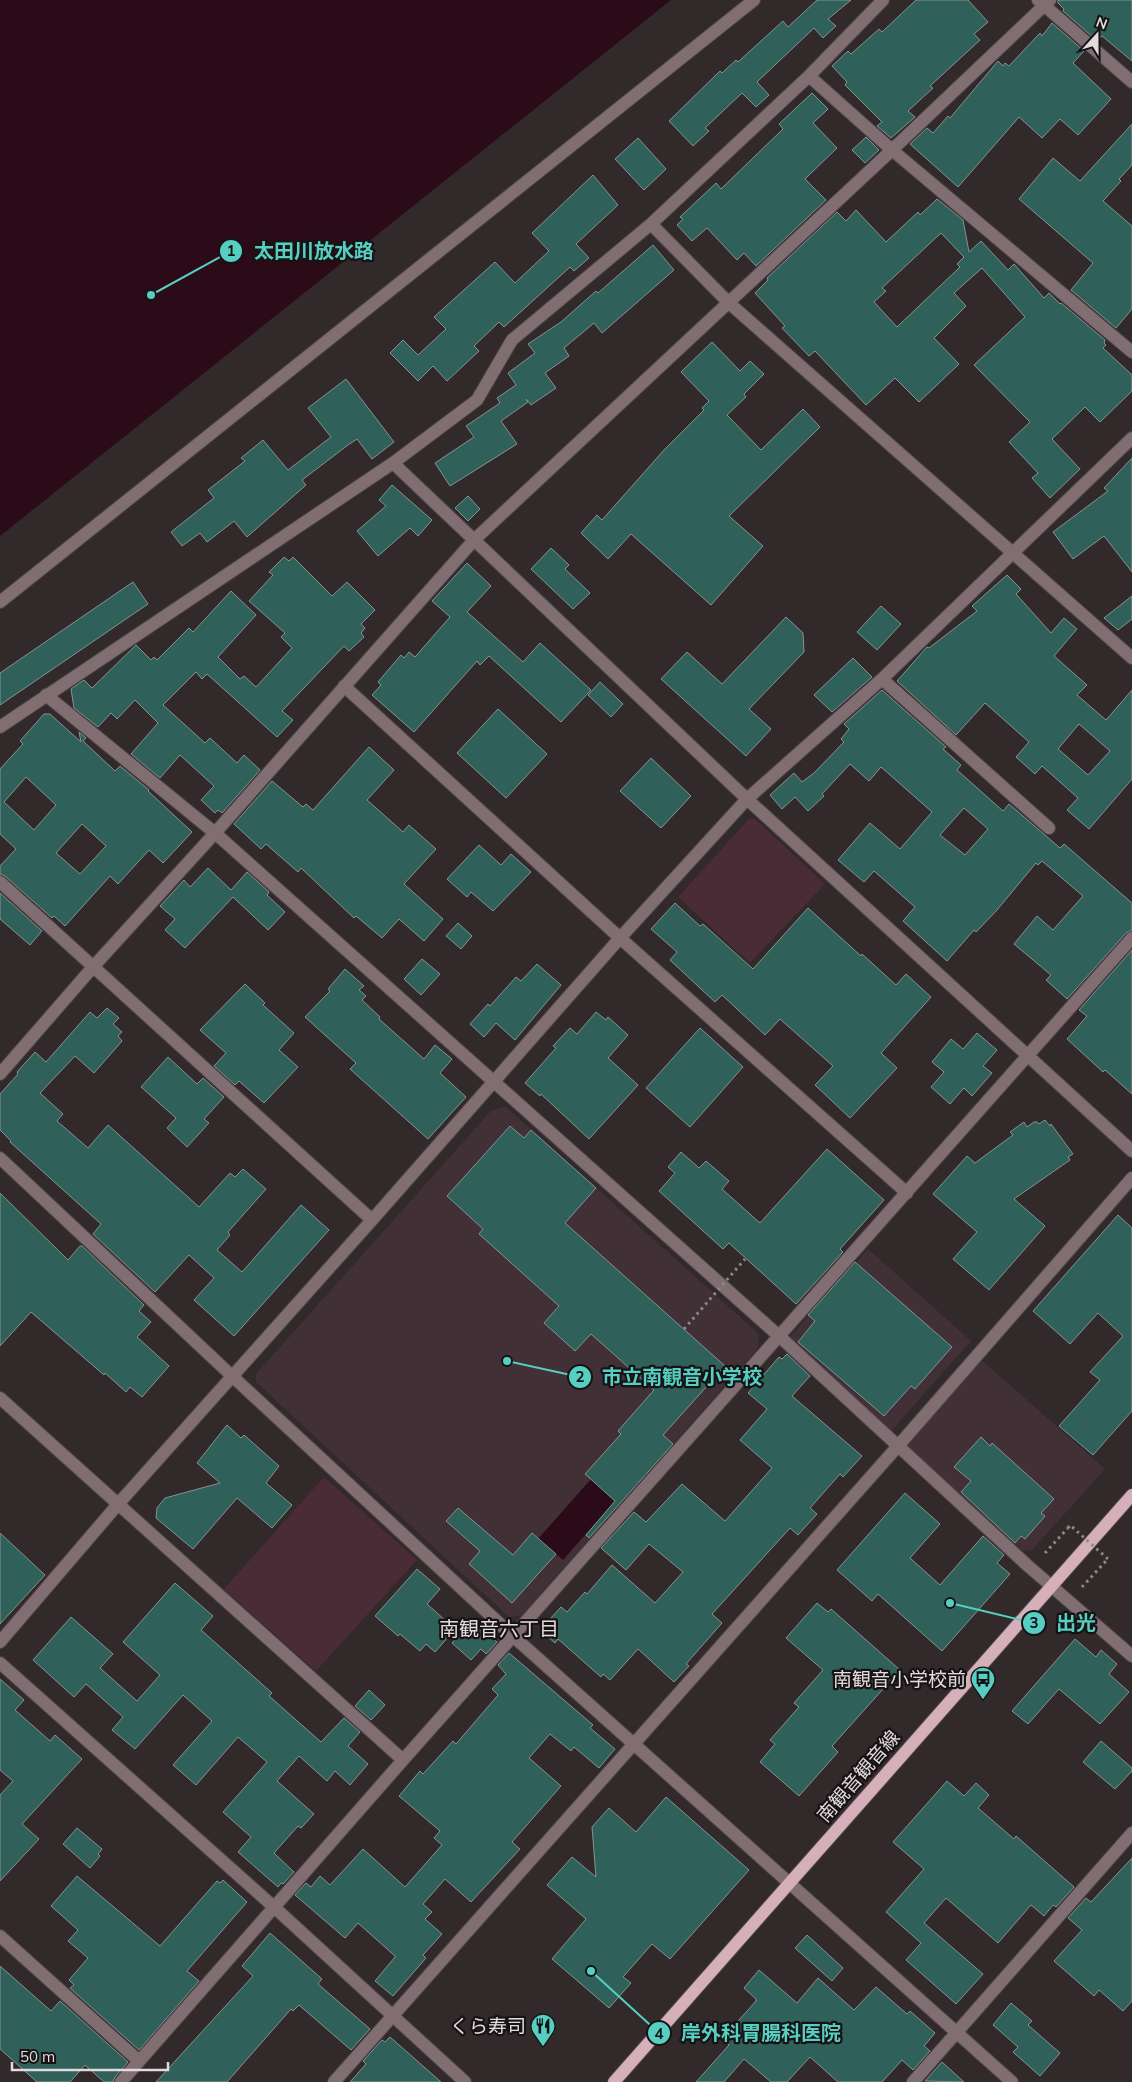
<svg xmlns="http://www.w3.org/2000/svg" width="1132" height="2082" font-family="Mulish,'Noto Sans JP',sans-serif">
<rect width="100%" height="100%" fill="#32292b"/>
<path fill="#413136" d="M505,1106L759,1334L758,1348L521,1616L509,1617L256,1382V1374L491,1111Z
M868,1249L971,1341L891,1431L787,1340Z
M979,1358L1105,1469L1032,1550L1023,1551L908,1450V1438Z"/>
<path fill="#4a2c36" d="M749,819H755L825,884L750,963L678,897Z
M324,1477L417,1560L316,1671L224,1589Z"/>
<path fill="#2a0b17" d="M0,0H671L0,536Z
M591,1479L615,1501L563,1560L538,1539Z"/>
<path fill="#2f605a" stroke="#869391" fill-rule="evenodd" d="M817,0H851L828,19L836,26L823,38L814,28L757,82L769,95L756,107L742,93L705,128L709,131L693,146L669,121L720,71L722,73L736,60L738,62L783,21L788,27Z
M916,0H968L988,22L974,34L980,40L930,86L933,88L908,111L915,117L891,138L877,126L882,122L845,85L847,82L832,66L848,51L851,54L879,29L882,32Z
M1058,0H1132V61L1102,36L1098,40L1095,39L1063,11L1064,9L1058,3Z
M1052,23L1084,51L1073,63L1111,99L1078,135L1060,119L1042,138L1019,117L958,187L910,144L927,128L933,133L948,116L950,118L998,61L1003,66L1005,63L1009,66L1040,33L1042,36Z
M812,93L828,109L813,123L837,148L805,179L826,200L756,266L744,253L737,260L707,228L692,241L677,225L683,219L680,217L716,183L721,189L783,129L779,124Z
M1132,124V165L1119,179L1121,181L1103,201L1132,226V309L1116,328L1071,290L1093,263L1019,199L1053,158L1080,181Z
M866,137L879,150L865,163L852,150Z
M638,138L666,169L644,190L615,159Z
M593,175L618,205L576,244L589,258L574,271L570,267L504,327L499,322L474,346L479,351L447,381L433,366L418,381L390,353L403,340L418,355L446,329L434,317L495,262L515,283L549,251L532,233Z
M937,199L963,220L969,252L981,241L1008,270L1014,264L1044,298L1049,293L1060,304L1061,303L1105,340L1104,343L1106,345L1103,348L1132,375V391L1100,422L1085,407L1052,439L1080,469L1050,498L1032,478L1038,473L1009,442L1030,422L974,365L1025,317L982,268L954,293L966,306L934,338L959,364L919,402L895,378L866,405L815,351L809,356L782,328L785,326L755,293L768,280L767,278L837,212L846,221L856,210L886,242L918,212L920,215ZM941,233L964,257L957,264L960,267L897,327L874,302L886,291L882,288Z
M653,245L674,270L602,333L594,323L564,348L569,356L545,373L556,388L531,405L526,399L528,402L501,421L517,444L450,486L435,463L474,437L466,426L500,403L497,398L516,385L508,373L535,353L528,344L561,322L596,291L598,293Z
M712,342L740,371L750,361L764,374L744,394L746,397L727,415L761,450L803,409L820,427L729,516L763,546L711,605L631,534L608,559L581,533L597,515L602,520L664,450L704,410L702,408L709,401L681,372Z
M346,379L394,442L372,459L357,439L348,445L302,480L306,485L247,537L234,521L207,542L200,533L182,546L171,532L214,498L208,490L245,461L241,458L263,440L288,470L331,437L308,408Z
M1132,458V572L1104,536L1073,559L1053,532L1108,491L1104,488Z
M392,485L432,520L418,536L410,528L378,556L357,531L386,506L379,500Z
M468,496L480,509L468,521L455,508Z
M551,548L569,565L565,569L590,593L573,609L531,569Z
M284,557L289,561L293,557L332,596L347,582L375,610L361,624L365,628L361,633L364,637L349,651L344,646L282,711L293,720L277,737L207,674L202,679L196,672L163,705L205,743L210,738L237,763L244,755L260,770L222,813L218,810L215,813L201,800L214,786L180,755L160,778L131,754L158,723L135,700L117,719L111,713L98,727L74,708L71,689L84,680L92,688L136,645L151,660L154,657L157,660L189,628L193,632L231,591L256,615L218,657L240,679L244,676L256,687L292,648L281,637L285,633L249,601L273,575L269,572Z
M467,563L491,586L467,612L523,662L540,643L591,690L561,722L489,656L480,665L477,661L414,732L372,695L381,685L378,682L401,655L404,658L409,652L415,657L450,617L432,601Z
M1007,575L1021,589L1016,594L1051,633L1064,618L1077,629L1054,656L1087,685L1077,695L1106,720L1132,690V779L1089,829L1067,810L1078,798L1042,766L1035,774L1016,757L1029,742L985,703L956,735L897,681L927,647L929,648L977,611L972,606ZM1079,724L1110,751L1088,775L1058,749Z
M133,582L148,604L0,705V673Z
M1132,596V619L1118,630L1104,618Z
M881,606L901,624L877,650L857,632Z
M786,617L803,633L804,652L749,709L771,729L746,756L661,679L687,652L722,684Z
M853,658L872,677L832,712L814,695Z
M600,682L623,704L611,717L588,695Z
M882,690L946,747L943,749L961,765L957,770L1003,811L1009,804L1060,848L1064,844L1132,903V930L1126,933L1067,999L1046,980L1051,975L1014,944L1037,916L1053,930L1083,896L1042,861L1038,865L1036,863L997,910L976,932L974,930L947,961L903,921L915,907L874,871L864,882L838,860L870,823L900,849L932,812L881,767L869,781L850,764L822,794L824,796L808,811L795,797L782,809L770,795L794,773L802,782L814,773L844,742L841,739L849,729L844,724ZM964,808L988,829L965,855L940,835Z
M498,709L547,754L506,798L457,753Z
M44,714H50L81,742L79,732L86,738L83,741L115,771L120,766L149,790L148,791L192,832L163,863L149,850L118,884L110,876L65,926L54,916L52,918L5,876L0,874V866L16,849L0,834V769L23,744L20,741ZM26,777L56,805L34,830L4,802ZM82,824L106,846L80,874L56,853Z
M369,747L394,770L367,800L403,832L409,825L436,849L404,884L443,919L424,941L399,919L382,938L356,916L354,918L301,868L298,872L266,844L261,849L234,824L272,781L303,807L306,804L313,810Z
M651,758L691,796L661,828L620,791Z
M479,845L501,865L511,854L531,872L493,911L471,892L467,897L447,879Z
M208,868L231,890L247,872L269,892L267,895L285,912L268,930L233,897L185,948L165,930L175,919L160,906L184,880L190,887Z
M0,893L42,931L30,945L0,919Z
M675,903L700,926L703,924L753,969L808,908L861,956L862,954L896,985L906,974L931,997L881,1053L897,1068L850,1118L815,1085L833,1066L780,1019L765,1035L722,995L715,1002L670,960L677,952L651,929Z
M458,923L472,936L461,949L446,936Z
M1132,950V1094L1105,1070L1103,1072L1067,1039L1087,1016L1079,1010Z
M422,959L440,974L421,995L404,979Z
M537,964L561,985L515,1040L496,1023L484,1037L470,1024L488,1004L490,1006L516,977L521,981Z
M345,969L364,986L359,990L366,996L362,1000L380,1017L379,1019L424,1059L435,1045L452,1059L440,1073L466,1097L428,1139L350,1069L356,1063L305,1017L330,991L328,989Z
M245,984L265,1003L263,1005L294,1033L279,1050L298,1067L264,1103L239,1081L235,1085L214,1066L226,1053L200,1030Z
M107,1008L119,1018L113,1024L122,1032L118,1036L122,1041L94,1073L75,1056L40,1093L63,1114L57,1121L88,1148L108,1125L199,1207L230,1173L235,1177L243,1169L266,1189L228,1232L230,1235L217,1250L242,1272L301,1205L329,1230L234,1336L194,1300L214,1278L189,1255L155,1292L93,1234L101,1224L10,1142L11,1141L0,1130V1094L18,1074L17,1072L35,1052L46,1062L90,1012L97,1018Z
M596,1012L606,1020L608,1017L628,1035L608,1058L638,1085L589,1139L541,1094L540,1096L525,1083L556,1048L553,1046L570,1028L577,1034Z
M700,1028L743,1067L690,1127L646,1088Z
M977,1033L997,1050L983,1066L992,1073L972,1096L964,1088L950,1104L931,1087L944,1072L932,1062L951,1039L963,1049Z
M168,1057L197,1084L203,1078L224,1097L204,1119L209,1123L187,1147L167,1128L176,1118L141,1087Z
M1045,1120L1050,1126L1051,1124L1073,1154L1068,1157L1070,1160L1014,1199L1045,1226L989,1290L953,1259L977,1232L933,1194L967,1156L975,1163L1013,1135L1010,1132L1024,1122L1027,1127L1034,1122H1037L1039,1124Z
M510,1126L524,1138L531,1130L596,1188L565,1223L725,1366L663,1435L673,1444L589,1538L586,1535L615,1501L585,1474L621,1434L618,1431L654,1390L591,1334L575,1351L544,1323L559,1306L479,1234L483,1229L447,1196Z
M827,1149L884,1200L840,1249L843,1252L796,1304L729,1243L723,1249L659,1191L675,1173L668,1167L681,1152L699,1168L706,1161L729,1181L722,1189L760,1223Z
M0,1193L68,1260L80,1246H82L144,1305L139,1311L151,1322L137,1337L169,1366L142,1397L130,1387L126,1392L105,1373L104,1375L31,1312L0,1346Z
M1118,1215L1132,1228V1411L1093,1455L1059,1426L1100,1380L1090,1372L1123,1336L1098,1313L1070,1344L1033,1311Z
M855,1262L952,1347L915,1389L911,1386L884,1416L798,1342L815,1321L808,1315Z
M787,1354L810,1376L792,1396L862,1456L843,1477L840,1474L810,1508L817,1514L798,1535L790,1528L712,1614L722,1623L686,1664L689,1666L674,1682L638,1649L610,1680L603,1674L601,1677L558,1639L555,1643L540,1630L561,1607L567,1612L585,1592L587,1594L612,1565L655,1603L683,1572L649,1544L626,1570L601,1548L634,1512L646,1522L682,1484L725,1521L772,1468L740,1440L767,1409L748,1393L779,1357L782,1359Z
M227,1425L241,1438L244,1435L279,1466L266,1483L292,1505L272,1528L237,1498L193,1549L156,1518L157,1508L165,1498L220,1483L197,1463Z
M981,1437L990,1446L992,1443L1054,1499L1041,1513L1045,1516L1040,1522L1025,1539L1021,1536L1015,1543L961,1492L971,1481L954,1467Z
M905,1493L940,1524L910,1558L940,1585L983,1536L1004,1555L997,1563L1010,1574L942,1651L878,1594L872,1601L837,1570Z
M458,1508L513,1555L532,1533L556,1554L512,1603L469,1564L480,1551L446,1521Z
M0,1533L45,1575L0,1624Z
M417,1569L440,1589L427,1604L455,1629L435,1652L426,1644L420,1651L400,1634L398,1636L375,1616Z
M175,1583L213,1616L201,1630L272,1693L269,1696L321,1742L344,1718L360,1732L348,1746L368,1764L350,1785L335,1771L327,1781L299,1756L277,1781L314,1814L301,1828L298,1826L274,1853L294,1872L283,1884L281,1883L278,1887L238,1852L251,1837L223,1812L267,1762L238,1737L196,1785L173,1765L212,1721L183,1695L135,1749L112,1730L123,1717L86,1684L74,1697L33,1660L71,1617L113,1654L100,1668L137,1701L160,1675L123,1642Z
M817,1603L828,1612L831,1609L900,1670L832,1746L838,1752L799,1796L760,1762L775,1744L770,1740L799,1707L794,1703L823,1670L786,1638Z
M472,1620L497,1642L486,1654L481,1649L471,1660L452,1643Z
M1075,1639L1096,1657L1101,1650L1117,1664L1109,1674L1129,1692L1100,1724L1059,1689L1028,1724L1012,1711Z
M509,1653L593,1725L590,1728L615,1749L599,1768L574,1747L571,1751L550,1734L529,1758L561,1786L512,1842L520,1849L471,1902L445,1879L423,1904L432,1912L425,1919L442,1934L423,1955L426,1958L393,1996L375,1981L395,1957V1956L358,1923L345,1938L295,1895L306,1883L311,1887L320,1876L330,1885L363,1849L405,1887L442,1845L434,1838L440,1831L399,1796L420,1771L423,1774L453,1741L456,1744L498,1695L492,1689L506,1674L498,1665Z
M0,1679L24,1700L15,1710L50,1741L55,1735L82,1759L22,1824L39,1839L0,1881V1795L13,1781L0,1770Z
M369,1690L385,1705L371,1720L355,1706Z
M1101,1741L1132,1768V1771L1115,1789L1083,1762Z
M947,1781L964,1796L976,1783L989,1795L978,1808L1014,1839L1016,1836L1074,1887L1056,1907L1053,1905L1044,1916L1031,1905L998,1943L946,1898L924,1923L983,1974L956,2004L906,1960L921,1943L886,1912L924,1869L893,1842Z
M666,1797L749,1870L670,1959L652,1944L623,1977L631,1983L609,2008L552,1959L586,1919L547,1885L572,1857L596,1877L592,1827L609,1808L636,1832Z
M77,1828L102,1849L98,1854L100,1856L90,1868L63,1844Z
M1132,1858V2001L1123,2011L1099,1990L1094,1996L1054,1961L1082,1930L1068,1918L1086,1898L1091,1902Z
M77,1876L160,1946L217,1881L220,1883L223,1880L247,1902L187,1971L199,1981L139,2050L70,1988L74,1985L69,1980L88,1958L68,1941L78,1930L51,1906Z
M270,1933L322,1979L318,1984L370,2029L351,2050L299,2005L293,2011L291,2009L227,2082H156L253,1976L242,1966Z
M807,1935L843,1968L832,1981L795,1948Z
M0,1966L51,2011L60,2001L128,2062L115,2077L113,2082H104L85,2065L70,2082H37L0,2049Z
M759,1970L797,2003L818,1978L854,2010L876,1987L907,2014L910,2011L935,2033L924,2046L930,2051L913,2070L902,2060L882,2082H838L810,2057L787,2082H771L744,2059L724,2082H696L729,2045L722,2039L756,2001V1999L744,1988Z
M1011,2003L1032,2021L1028,2025L1060,2053L1040,2076L1013,2052L1018,2047L993,2025Z
M390,2037L441,2082H350L366,2064L363,2061L382,2040L385,2042Z
M942,2062L964,2082L925,2081Z"/>
<g fill="none" stroke-linecap="round" stroke-linejoin="round">
<defs>
<path id="minor" d="M1038,0L1132,82
M809,76L892,150L1132,352
M651,224L729,303L1132,658
M393,463L747,799L1132,1151
M0,602L754,0
M882,679L1049,828
M344,686L620,938L907,1193
M46,695L215,833L779,1336L1027,1565L1132,1656
M0,727L393,463L477,400L512,340L651,224L809,76L883,0
M0,882L372,1220
M0,1074L93,967L215,833L474,540L892,150L1050,0
M0,1158L232,1376L514,1637L1012,2082
M0,1398L403,1760
M0,1642L119,1503L372,1220L620,938L747,799L882,679L1132,438
M0,1663L274,1907L465,2082
M0,1936L139,2061
M121,2082L403,1760L1132,938
M334,2082L898,1446L1132,1178
M913,2082L1132,1833"/>
<path id="major" d="M614,2082L1132,1495"/>
</defs>
<use href="#minor" stroke="#4e4547" stroke-width="14"/>
<use href="#major" stroke="#4e4547" stroke-width="14"/>
<path stroke="#90888a" stroke-width="3" stroke-dasharray="2.5 4" stroke-linecap="butt" d="M1045,1553L1068,1528
M1082,1587L1106,1561"/>
<use href="#minor" stroke="#806e73" stroke-width="12"/>
<use href="#major" stroke="#d5afba" stroke-width="12"/>
<path stroke="#90888a" stroke-width="3" stroke-dasharray="2.5 4" stroke-linecap="butt" d="M684,1329L745,1259
M1068,1528L1070,1525L1108,1559L1106,1561"/>
</g>
<defs>
<symbol id="bus-pin" viewBox="-11 -11 22 30"><path d="M0 17L-7.5 6A9.5 9.5 0 1 1 7.5 6Z" fill="#57cec2" stroke="#171314"/><path d="M-5-6H5V4H4V6H2V4H-2V6H-4V4H-5ZM-3.5-4V0h7V-4ZM-3.5 1.2v1.5H-2V1.2ZM2 1.2v1.5H3.5V1.2Z" fill="#111"/></symbol>
<symbol id="restaurant-pin" viewBox="-11 -11 22 30"><path d="M0 17L-7.5 6A9.5 9.5 0 1 1 7.5 6Z" fill="#57cec2" stroke="#171314"/><path d="M-5-6h1v4h1v-4h1v4h1v-4h1v5L-1.5 .5V6h-2V.5L-5-1ZM5-6V6H3V1.5H1.5Q1.5-4 5-6Z" fill="#111"/></symbol>
</defs>
<g fill-rule="evenodd">
<use href="#bus-pin" x="969" y="1665" width="28" height="38"/>
<use href="#restaurant-pin" x="529" y="2012" width="28" height="38"/>
</g>
<g text-anchor="middle" stroke-width="4.5" stroke-linejoin="round" paint-order="stroke">
<g font-size="19" fill="#e2dbdd" stroke="#171314" text-anchor="end">
<text x="966" y="1686">南観音小学校前</text>
<text x="526" y="2033">くら寿司</text>
</g>
<g font-size="19" fill="#e2dbdd" stroke="#171314">
<text transform="translate(858 1776) rotate(-49)" y="7">南観音観音線</text>
</g>
<g font-size="20" fill="#e2dbdd" stroke="#171314">
<text x="499" y="1636">南観音六丁目</text>
</g>
</g>
<path fill="none" stroke="#57cec2" stroke-width="2" d="M151 295L231 251M507 1361L580 1377M950 1603L1034 1623M591 1971L659 2033"/>
<g fill="#57cec2" stroke="#171314" stroke-width="2">
<circle cx="151" cy="295" r="5"/>
<circle cx="507" cy="1361" r="5"/>
<circle cx="950" cy="1603" r="5"/>
<circle cx="591" cy="1971" r="5"/>
<circle cx="231" cy="251" r="12"/>
<circle cx="580" cy="1377" r="12"/>
<circle cx="1034" cy="1623" r="12"/>
<circle cx="659" cy="2033" r="12"/>
</g>
<g font-size="15" text-anchor="middle" font-weight="bold" fill="#111">
<text x="231" y="256">1</text>
<text x="580" y="1382">2</text>
<text x="1034" y="1628">3</text>
<text x="659" y="2039">4</text>
</g>
<g font-size="20" text-anchor="middle" font-weight="bold" fill="#57cec2" stroke="#171314" stroke-width="4.5" stroke-linejoin="round" paint-order="stroke">
<text x="314" y="258">太田川放水路</text>
<text x="682" y="1384">市立南観音小学校</text>
<text x="1076" y="1630">出光</text>
<text x="761" y="2040">岸外科胃腸科医院</text>
</g>
<g transform="translate(1097 35) rotate(21)" stroke="#171314" stroke-width="4" paint-order="stroke">
<path d="M0-4L9 19L0 12L-9 19Z" fill="#e2dbdd"/>
<text y="-8" font-size="14" font-weight="bold" text-anchor="middle" fill="#e2dbdd">N</text>
</g>
<path d="M12 2062v8h156v-8" fill="none" stroke="#e2dbdd" stroke-width="2.5"/>
<text x="20" y="2062" font-size="15" fill="#e2dbdd" stroke="#171314" stroke-width="4" paint-order="stroke">50 m</text>
</svg>
